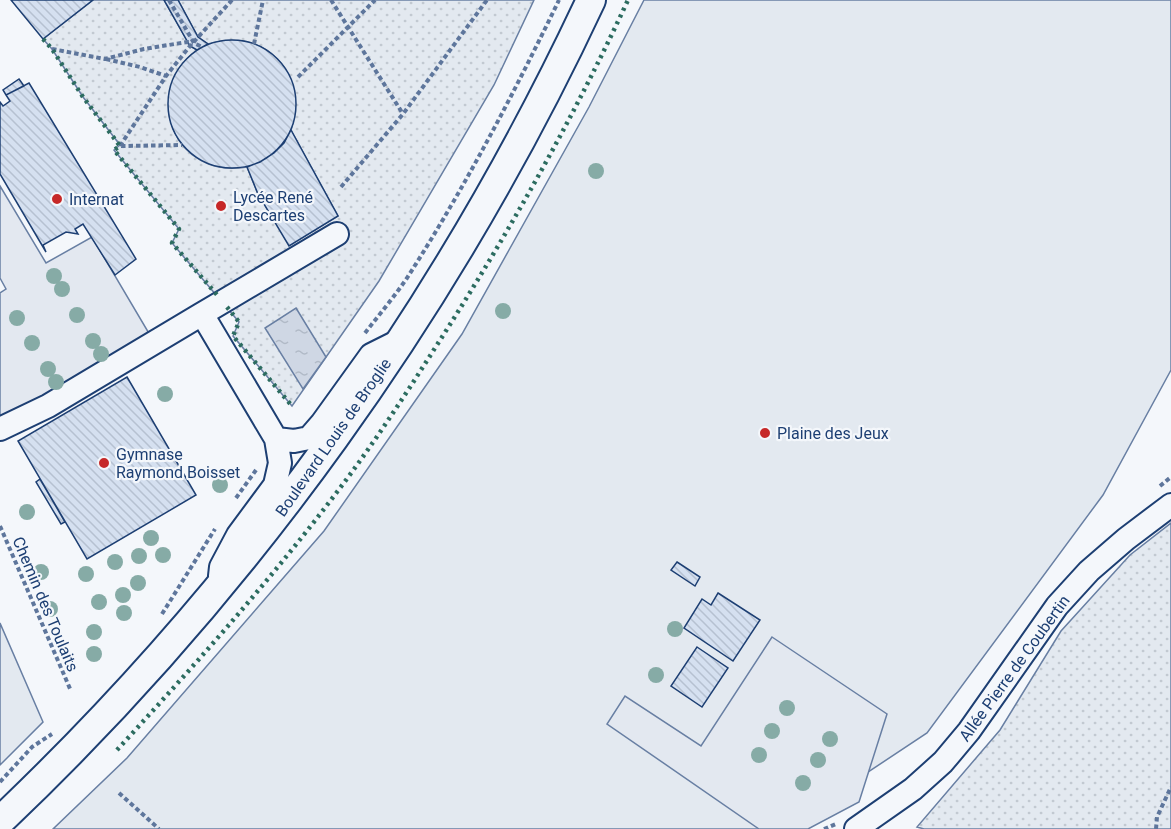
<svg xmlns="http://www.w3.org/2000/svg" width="1171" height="829" font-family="Roboto,sans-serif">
<defs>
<pattern id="park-dots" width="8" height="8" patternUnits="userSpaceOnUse" patternTransform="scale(1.5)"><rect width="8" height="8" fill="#e3e9f0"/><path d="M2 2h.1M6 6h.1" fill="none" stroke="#c2c9d1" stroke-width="1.8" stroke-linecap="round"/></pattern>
<pattern id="water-ripples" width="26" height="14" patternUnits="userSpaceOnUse" patternTransform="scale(1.5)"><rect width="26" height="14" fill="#cfd7e4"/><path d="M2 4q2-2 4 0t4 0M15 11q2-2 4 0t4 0" fill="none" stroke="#b1bac7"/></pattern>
<pattern id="building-back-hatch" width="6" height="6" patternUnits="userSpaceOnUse" patternTransform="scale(1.5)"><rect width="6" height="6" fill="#d5e0f0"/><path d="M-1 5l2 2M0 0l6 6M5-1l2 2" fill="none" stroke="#b6c1d1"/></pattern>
</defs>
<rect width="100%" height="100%" fill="#f4f7fb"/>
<path fill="#e3e9f0" stroke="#687fa3" stroke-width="1.5" d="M644,0H1171V370L1103,495L927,733L782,829H53L127,758L324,531L462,334L589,107Z
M0,623L43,722L0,765Z"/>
<path fill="url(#park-dots)" stroke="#687fa3" stroke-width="1.5" d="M93,0H164L190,46L197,50C140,94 175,180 247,167L258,194L290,245L338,216L291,130C308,73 266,27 208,44L198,37L178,0H534L494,85L379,281L292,406L233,336L239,322L172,243L179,229L114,150L120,145L83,97L52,49L43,39Z
M209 99a18 18 0 1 1 36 0a18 18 0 1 1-36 0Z
M1171,523V829H924L917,827L1000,730L1061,631L1130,555Z"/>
<path fill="#e3e8f0" stroke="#687fa3" stroke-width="1.5" d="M0,186L46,263L92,237L160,352L0,425V293L6,289L0,278Z
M772,637L887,714L859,802L808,829H759L607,724L625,696L701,746Z"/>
<path fill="url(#water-ripples)" stroke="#687fa3" stroke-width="1.5" d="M296,308L326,357L303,389L265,328Z"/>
<path fill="url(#building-back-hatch)" stroke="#1d3f73" stroke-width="1.5" d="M11,0H93L43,39Z
M164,0H178L198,37L208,44L197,50L190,46Z
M168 104a64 64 0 1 1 128 0a64 64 0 1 1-128 0Z
M19,79L24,86L6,95L3,90Z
M29,83L136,259L115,275L83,224L75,229L78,234L66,232L43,245L46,252L0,174V102L3,106L10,101L6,95Z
M291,130L338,216L289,246L258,194L247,167L260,162L274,153L284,143Z
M127,377L196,495L87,559L18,441Z
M40,479L65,522L61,524L36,482Z
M677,562L700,577L695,586L671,570Z
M718,593L760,620L733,661L684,628L702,599L711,605Z
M697,647L728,668L702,707L671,686Z"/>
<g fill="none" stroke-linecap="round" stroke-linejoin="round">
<defs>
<path id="minor" d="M202,314L337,234
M0,429L48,406L202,314L276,439L280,463L275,485L238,535L221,567L220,576
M276,439L294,441L309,438L322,423L371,355L401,340
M856,829L913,789L943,762L969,731L1057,606L1089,571L1126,539L1171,505"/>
<path id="major" d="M0,821C246,588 448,306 591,0"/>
</defs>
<use href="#minor" stroke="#1d3f73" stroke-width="26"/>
<use href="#major" stroke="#1d3f73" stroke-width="32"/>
<path stroke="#5e769c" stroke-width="4" stroke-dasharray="4.5 3" stroke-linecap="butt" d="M169,0L194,43L202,47
M331,0L403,114
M254,44L263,0
M52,49L105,59L144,49L187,42L193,43
M106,59L140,67L166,76
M298,77L375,0
M120,146L166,76L190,46L232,0
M121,146L182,145
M341,187L403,114L487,0
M365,333C379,315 394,297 407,278C464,189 513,95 559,0
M1160,486L1171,477
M236,498L256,470
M0,526L71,691
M162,614L215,529
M0,782L32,747L52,734
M119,793L159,829
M824,829L836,824
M1156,829L1157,817L1171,787"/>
<use href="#minor" stroke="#f4f7fb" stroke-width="22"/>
<use href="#major" stroke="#f4f7fb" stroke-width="28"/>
<path stroke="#2c6c60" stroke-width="4.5" stroke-dasharray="3 4.5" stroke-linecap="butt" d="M43,39L52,49L83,97L120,146L114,150L179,229L172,243L218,296
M227,307L239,322L233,336L292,406
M117,750C193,667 269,582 337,492C372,446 404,397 435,348C507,236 572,121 628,0"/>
</g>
<g fill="#86aba6">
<circle cx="596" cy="171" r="8"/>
<circle cx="54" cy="276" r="8"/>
<circle cx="62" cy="289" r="8"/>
<circle cx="503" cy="311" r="8"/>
<circle cx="77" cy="315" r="8"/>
<circle cx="17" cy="318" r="8"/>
<circle cx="93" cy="341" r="8"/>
<circle cx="32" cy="343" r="8"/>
<circle cx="101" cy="354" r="8"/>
<circle cx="48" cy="369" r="8"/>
<circle cx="56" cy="382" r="8"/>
<circle cx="165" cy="394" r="8"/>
<circle cx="220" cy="485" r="8"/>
<circle cx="27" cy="512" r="8"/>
<circle cx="151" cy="538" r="8"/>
<circle cx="163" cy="555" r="8"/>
<circle cx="139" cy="556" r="8"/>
<circle cx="115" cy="562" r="8"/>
<circle cx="41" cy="572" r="8"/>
<circle cx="86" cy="574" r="8"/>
<circle cx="138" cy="583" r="8"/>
<circle cx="123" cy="595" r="8"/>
<circle cx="99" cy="602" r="8"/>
<circle cx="50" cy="609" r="8"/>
<circle cx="124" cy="613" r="8"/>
<circle cx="675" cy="629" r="8"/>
<circle cx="94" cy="632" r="8"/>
<circle cx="94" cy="654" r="8"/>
<circle cx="656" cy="675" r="8"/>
<circle cx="787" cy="708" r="8"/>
<circle cx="772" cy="731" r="8"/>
<circle cx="830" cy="739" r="8"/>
<circle cx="759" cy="755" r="8"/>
<circle cx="818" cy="760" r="8"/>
<circle cx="803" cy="783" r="8"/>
</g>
<g fill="#c62828" stroke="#f4f7fb" stroke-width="2">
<circle cx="57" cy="199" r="6"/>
<circle cx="221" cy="206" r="6"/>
<circle cx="765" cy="433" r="6"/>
<circle cx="104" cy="463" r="6"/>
</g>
<g text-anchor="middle" stroke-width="4.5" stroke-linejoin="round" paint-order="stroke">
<g font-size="16" fill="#1d3f73" stroke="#f4f7fb" text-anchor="start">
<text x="233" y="203">Lycée René<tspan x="233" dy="18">Descartes</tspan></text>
<text x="69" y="205">Internat</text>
<text x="777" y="439">Plaine des Jeux</text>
<text x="116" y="460">Gymnase<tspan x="116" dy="18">Raymond Boisset</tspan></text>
</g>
<g font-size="16" fill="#1d3f73" stroke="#f4f7fb">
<text transform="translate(333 437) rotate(-55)" y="6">Boulevard Louis de Broglie</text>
<text transform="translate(46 604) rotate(67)" y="6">Chemin des Toulaits</text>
<text transform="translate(1014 668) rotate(-54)" y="6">Allée Pierre de Coubertin</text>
</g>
</g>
</svg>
